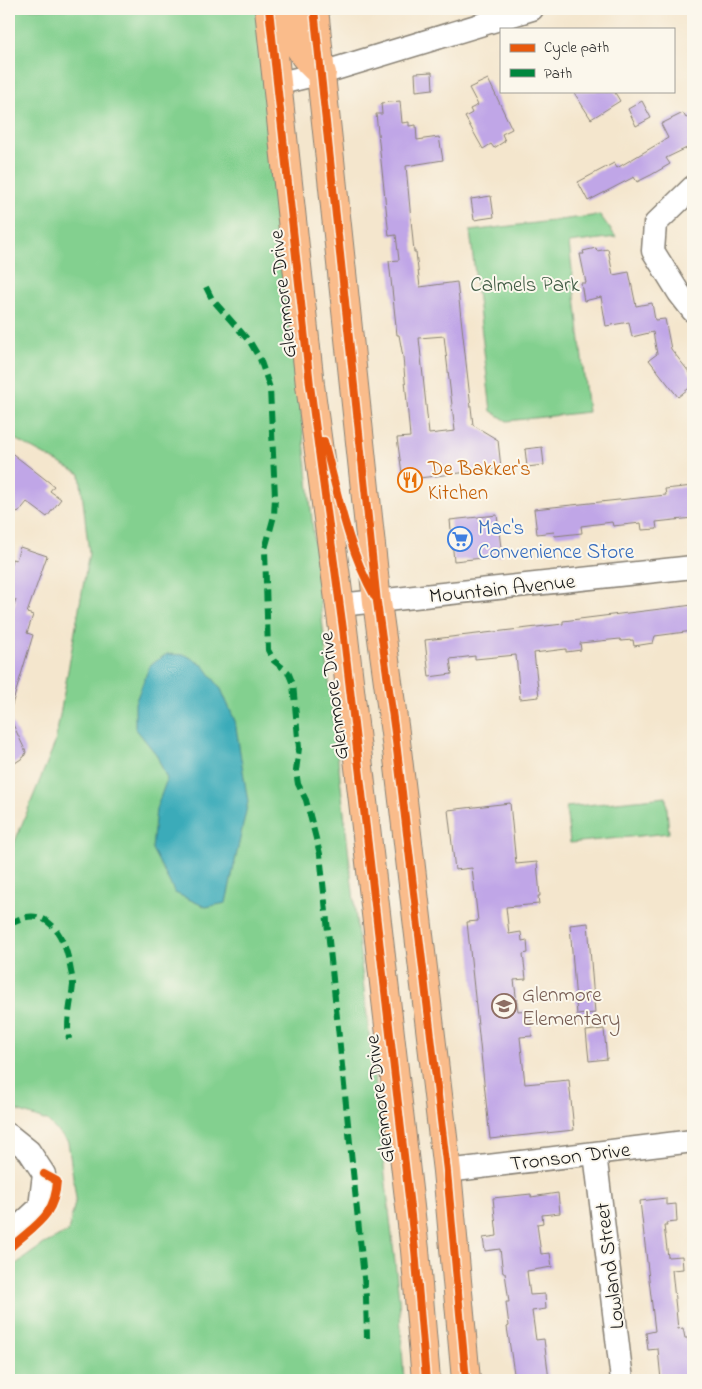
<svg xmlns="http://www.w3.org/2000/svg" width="702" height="1389" font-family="'Indie Flower',sans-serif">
<rect width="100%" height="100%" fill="#fbf7ec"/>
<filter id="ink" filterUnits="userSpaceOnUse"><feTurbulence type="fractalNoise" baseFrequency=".02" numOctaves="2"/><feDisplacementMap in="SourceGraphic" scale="10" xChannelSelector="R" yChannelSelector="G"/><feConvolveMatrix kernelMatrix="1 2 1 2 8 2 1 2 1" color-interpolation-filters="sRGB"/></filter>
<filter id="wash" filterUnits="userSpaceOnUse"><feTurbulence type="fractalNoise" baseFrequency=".0096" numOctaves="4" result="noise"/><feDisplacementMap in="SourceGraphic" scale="20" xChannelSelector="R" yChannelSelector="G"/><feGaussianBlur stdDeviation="1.12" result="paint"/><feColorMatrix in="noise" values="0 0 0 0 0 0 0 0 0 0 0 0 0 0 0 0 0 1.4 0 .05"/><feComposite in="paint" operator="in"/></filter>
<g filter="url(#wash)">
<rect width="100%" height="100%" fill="#f4e6cd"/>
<path fill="#83d08f" stroke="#507656" d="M9,9H261L321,610L399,1298L404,1380H9V1269L44,1244L68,1232L76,1198L68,1142L47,1121L9,1108V856L55,743L89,553L80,474L9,436Z
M600,215L616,237L569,243L588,412L507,421L491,411L470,231Z
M666,797L669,833L570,843L566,807Z"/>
<path fill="#3babb9" stroke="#2c646a" d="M167,654L186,655L204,666L221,689L235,721L248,802L226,903L206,907L175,893L152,849L156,809L167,779L156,754L135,728V703L150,665Z"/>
<g id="blocks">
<path fill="#c0a6e7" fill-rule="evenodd" d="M432,72L433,89L416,91L415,73Z
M488,79L512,129L502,134L505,141L494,148L491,144L483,149L465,117L472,113L470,109L478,105L469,88Z
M573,91H614L620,101L591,119Z
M400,101L402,123L409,122V126L416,125L417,140L439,137L443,160L406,166L414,252H416L420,287L457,282L473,425L498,440L501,468L403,480L397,438L410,437L403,357L399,335H397L389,261L399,260L396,235L389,236L376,114H382L381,103ZM444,336L455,431L429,434L419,338Z
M642,101L651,118L636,126L628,109Z
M683,113L686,118L693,114V145L666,158L670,164L651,175L637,182L634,177L588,201L578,182L614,163L617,168L668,138L661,124Z
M491,196L494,217L474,220L471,199Z
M596,248L597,251L608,249L613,275L629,272L636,306L652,303L655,320L665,319L671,349L693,377V385L678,397L649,360L657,354L653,332L632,337L629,322L606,326L601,297L584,301L581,283H586L580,254H584L583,251Z
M542,447L544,465L527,467L525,449Z
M9,451L54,486L50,491L61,499L47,517L27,502L18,513L9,506Z
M693,486V518L656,522L657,529L642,530L641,523L613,526L612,522L581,526L582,533L555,536L554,532L537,534L534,509L666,495L665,489Z
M497,515L502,556L454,561L450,520Z
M20,547L47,556L27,613L33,615L27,633L33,635L11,708L9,707V620L16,600L9,598V570L12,559L16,560Z
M693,605V631L655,636L653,643L634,646L633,640L621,641L620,639L580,643L581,650L566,652V649L534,653L539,697L520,699L516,655L475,659V656L450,659L452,674L429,677L425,640L563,624V621Z
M9,716L26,752L24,757L9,767Z
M510,803L516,864L537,862L540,896H538L539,904L506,907L509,934L521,932L522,941L527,940L528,953L523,954L526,979L514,980L518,1011L530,1010L532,1036L520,1037L525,1084L569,1080L574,1130L490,1139L467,922L478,921L472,868L455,870L448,810Z
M588,923L595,1013L577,1015L570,925Z
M604,1029L607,1059L589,1061L586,1031Z
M558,1193L560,1213L542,1215L543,1223L537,1224L541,1254L550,1253L552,1267L527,1271L530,1295L545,1294L546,1309L532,1311L536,1340L544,1339L549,1380H515L507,1327L509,1326L506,1302H509L505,1273H503L500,1249L485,1251L483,1238L497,1236L493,1198L531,1194V1197Z
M666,1198V1205L676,1204L677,1222L666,1223L667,1226H664L668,1257L682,1256L683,1269L672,1270L678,1329L683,1328L685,1338H688L693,1380H661L658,1349L648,1350L646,1333L655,1331L640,1201Z"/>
</g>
</g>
<g filter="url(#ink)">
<use href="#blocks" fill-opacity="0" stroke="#888174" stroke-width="1"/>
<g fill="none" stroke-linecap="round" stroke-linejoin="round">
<defs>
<path id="minor" d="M276,84L322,73L532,9
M693,187L655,224L653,251L679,293L693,311
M340,605L693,567
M9,1135L29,1151L44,1174L40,1207L9,1236
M595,1153L622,1380
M447,1171L693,1141"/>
<path id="major" d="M269,9L310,385L343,629L415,1250L426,1380
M289,9C296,37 297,55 322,73
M314,9L377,602L395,733L447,1171L466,1380"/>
</defs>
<use href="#minor" stroke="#888174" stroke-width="25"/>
<use href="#major" stroke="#888174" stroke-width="30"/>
<use href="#minor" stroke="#fff" stroke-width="22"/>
<use href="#major" stroke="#fabc8b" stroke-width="28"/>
<path stroke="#00873e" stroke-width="6" stroke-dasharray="12 6" stroke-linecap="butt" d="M206,287L212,299L250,342L260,359L270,388L275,497L274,516L265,549L268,650L274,661L288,672L293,684L299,748L296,771L298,784L306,800L320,854L366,1297L367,1338
M9,924C46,902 64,933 70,966C71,972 73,979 73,985C71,1004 66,1020 69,1039"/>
<defs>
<path id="cycleway" d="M269,9L310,385L343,629L415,1250L426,1380
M314,9L377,602L395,733L447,1171L466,1380
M324,441C338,494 348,550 375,597
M9,1249C32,1226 55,1219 57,1181L44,1174"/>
</defs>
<use href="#cycleway" stroke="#fbf7ec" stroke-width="11"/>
<use href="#cycleway" stroke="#e8590c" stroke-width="8"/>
</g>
</g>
<defs>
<symbol id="restaurant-ring" viewBox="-11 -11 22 22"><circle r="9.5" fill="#fbf7ec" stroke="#e8710a" stroke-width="1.5"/><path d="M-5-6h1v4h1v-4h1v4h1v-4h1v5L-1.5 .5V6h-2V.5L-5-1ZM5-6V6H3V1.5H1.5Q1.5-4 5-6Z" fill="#e8710a"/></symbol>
<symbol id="supermarket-ring" viewBox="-11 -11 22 22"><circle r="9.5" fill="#fbf7ec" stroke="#3f7fe0" stroke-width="1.5"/><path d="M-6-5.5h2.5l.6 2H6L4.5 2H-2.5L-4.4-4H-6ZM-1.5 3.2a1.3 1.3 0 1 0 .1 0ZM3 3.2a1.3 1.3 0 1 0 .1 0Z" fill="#3f7fe0"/></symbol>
<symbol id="school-ring" viewBox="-11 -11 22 22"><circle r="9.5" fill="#fbf7ec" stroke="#8d6e63" stroke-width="1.5"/><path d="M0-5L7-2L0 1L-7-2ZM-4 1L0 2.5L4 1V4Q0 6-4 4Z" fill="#8d6e63"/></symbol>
</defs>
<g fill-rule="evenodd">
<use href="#restaurant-ring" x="396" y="466" width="28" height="28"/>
<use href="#supermarket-ring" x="446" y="525" width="28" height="28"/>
<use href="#school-ring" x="490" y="992" width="28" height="28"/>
</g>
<g text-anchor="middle" stroke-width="4" stroke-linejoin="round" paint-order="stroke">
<g font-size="21" fill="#405b44" stroke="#fbf7ec">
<text x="525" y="291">Calmels Park</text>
</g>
<g font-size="21" fill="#1c1c1c" stroke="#fbf7ec">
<text transform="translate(282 294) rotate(-96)" y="7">Glenmore Drive</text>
<text transform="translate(502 588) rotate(-6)" y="7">Mountain Avenue</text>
<text transform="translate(333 696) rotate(-97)" y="7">Glenmore Drive</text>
<text transform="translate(379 1099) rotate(-97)" y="7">Glenmore Drive</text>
<text transform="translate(570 1156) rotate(-7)" y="7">Tronson Drive</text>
<text transform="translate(609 1266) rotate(-97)" y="7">Lowland Street</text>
</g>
<g font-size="21" fill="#c56008" stroke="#fbf7ec" text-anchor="start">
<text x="428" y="475">De Bakker's<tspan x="428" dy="24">Kitchen</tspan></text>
</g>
<g font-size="21" fill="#366cbe" stroke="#fbf7ec" text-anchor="start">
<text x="478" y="534">Mac's<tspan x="478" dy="24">Convenience Store</tspan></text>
</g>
<g font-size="21" fill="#785e54" stroke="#fbf7ec" text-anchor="start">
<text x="522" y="1001">Glenmore<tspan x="522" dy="24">Elementary</tspan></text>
</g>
</g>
<rect width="702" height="1389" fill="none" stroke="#fbf7ec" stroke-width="30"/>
<rect x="500" y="28" width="175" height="65" fill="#fbf7ec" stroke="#a29f99"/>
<rect x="510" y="44" width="25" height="8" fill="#e8590c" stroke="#a29f99"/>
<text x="544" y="52" font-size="15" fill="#1c1c1c">Cycle path</text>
<rect x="510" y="69" width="25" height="8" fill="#00873e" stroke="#a29f99"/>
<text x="544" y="78" font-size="15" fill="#1c1c1c">Path</text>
</svg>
